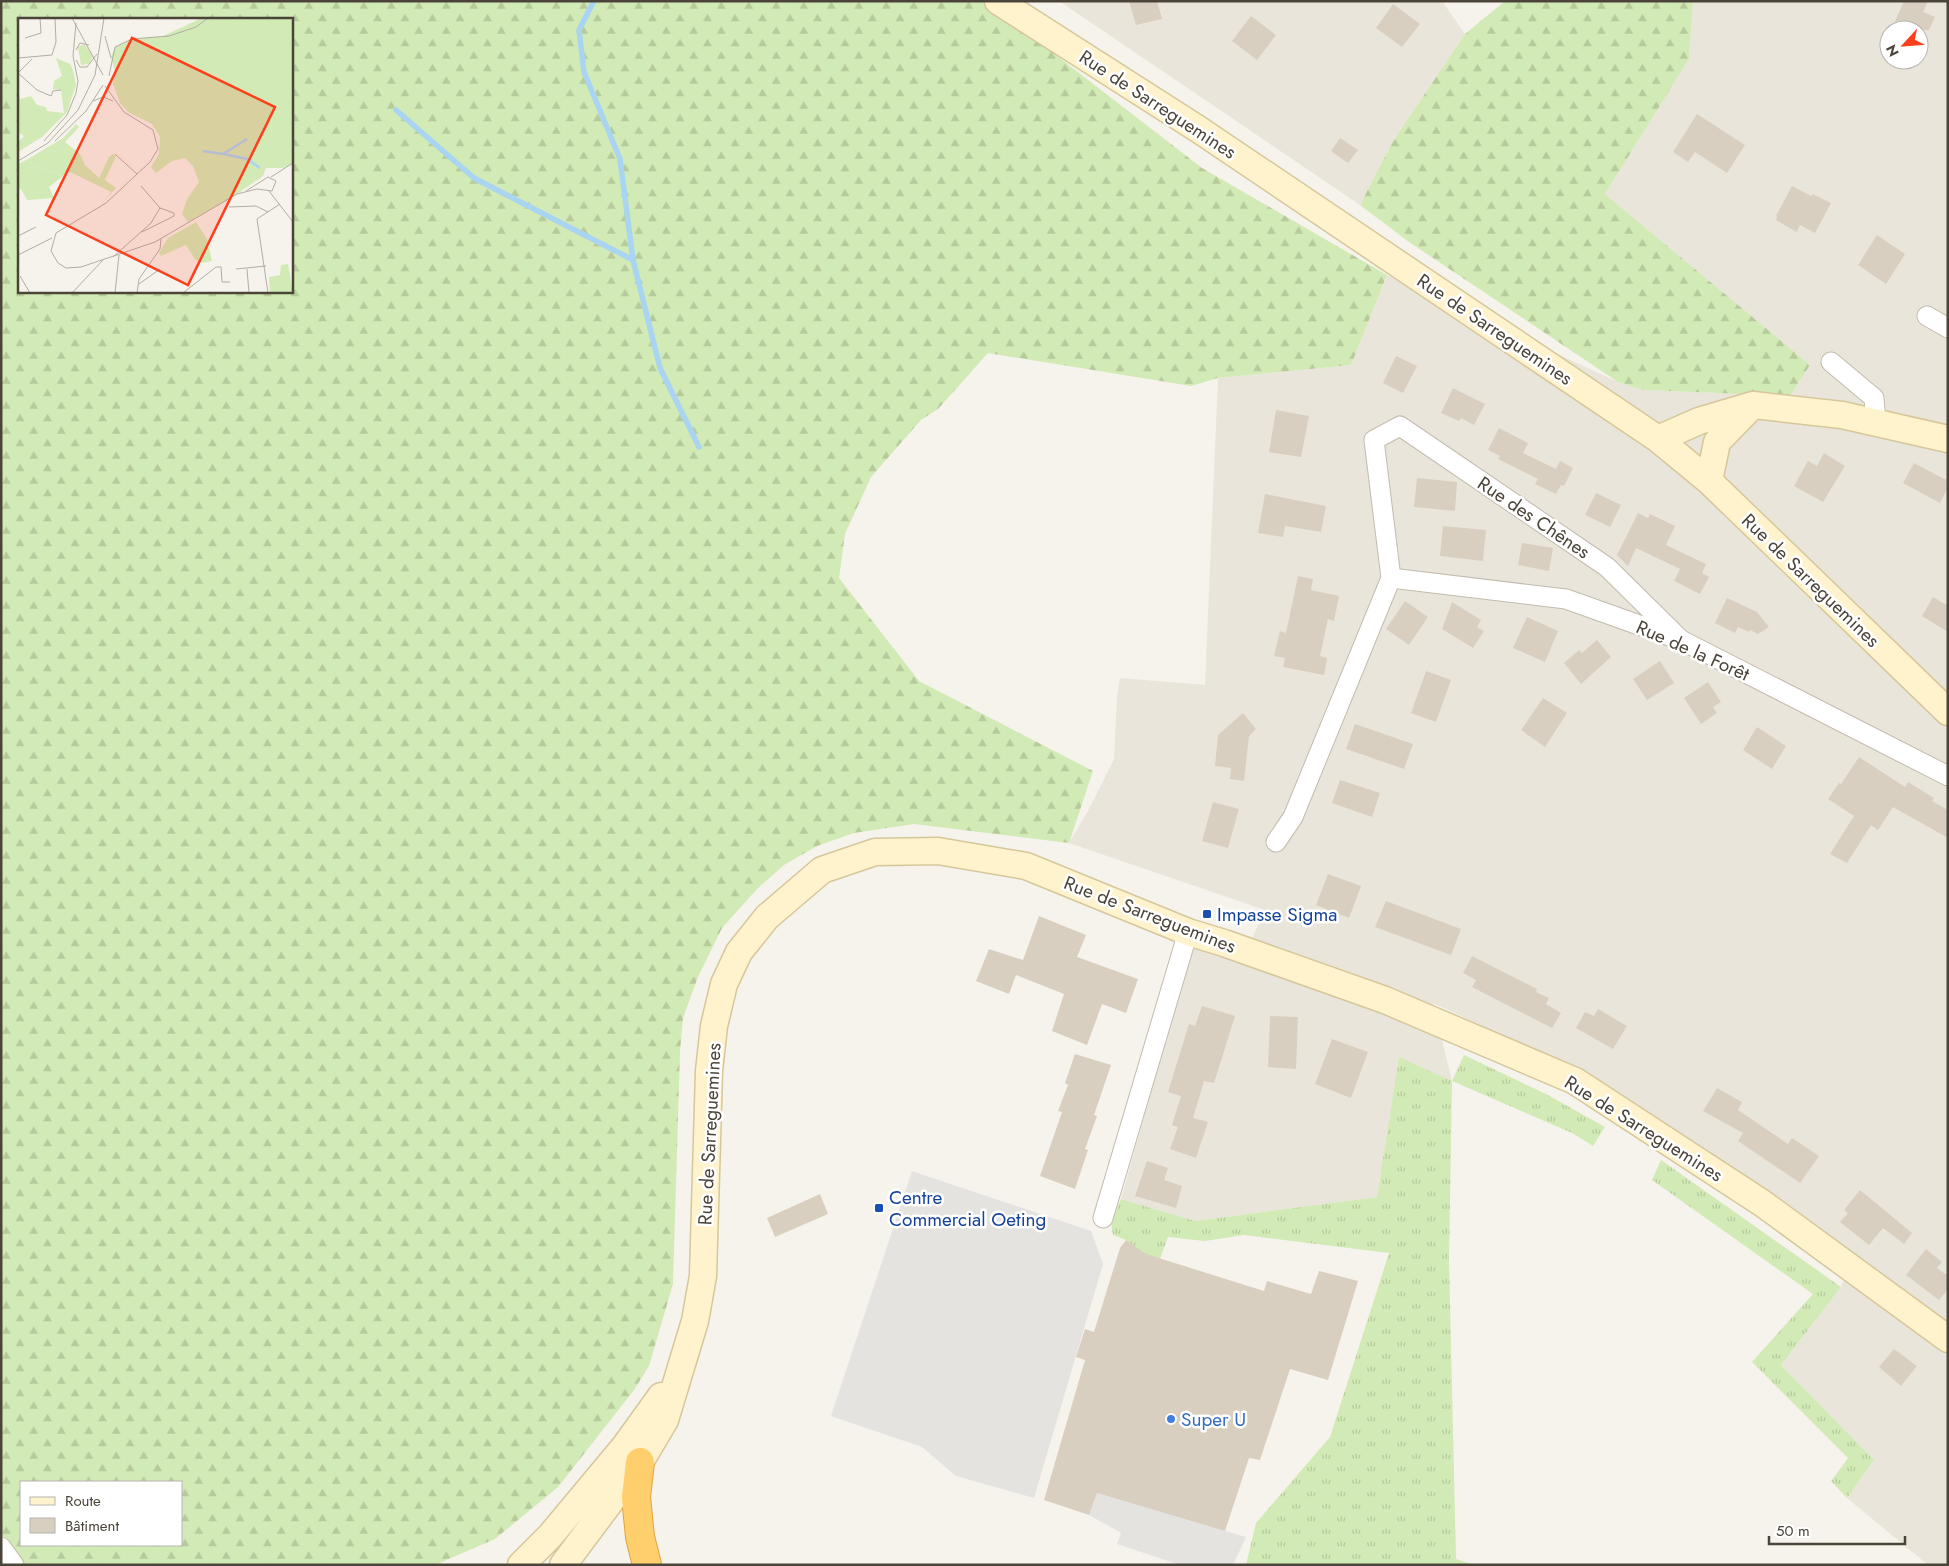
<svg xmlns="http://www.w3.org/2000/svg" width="1949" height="1566" font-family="Jost,sans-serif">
<defs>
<pattern id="grass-tufts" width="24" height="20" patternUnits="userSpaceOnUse" patternTransform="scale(1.25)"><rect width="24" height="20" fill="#d2eab5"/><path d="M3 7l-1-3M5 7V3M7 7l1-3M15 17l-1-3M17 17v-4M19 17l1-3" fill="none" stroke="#b6ca9c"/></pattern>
<pattern id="forest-firs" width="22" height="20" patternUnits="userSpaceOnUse" patternTransform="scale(1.25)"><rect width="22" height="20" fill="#d2eab5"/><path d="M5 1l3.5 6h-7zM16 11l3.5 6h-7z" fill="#b6ca9c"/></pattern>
</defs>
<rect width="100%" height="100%" fill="#f6f3ec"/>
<path fill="#eae5da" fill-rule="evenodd" d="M1059,1H1442L1465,34L1393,141L1360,205Z
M1693,1H1948V1565H1928L1847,1498L1874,1460L1781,1365L1841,1287L1853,1253L1635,1107L1522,1044L1433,1003L1452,1081L1399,1058L1377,1197L1195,1221L1121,1199L1192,946L1241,963L1265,910L1069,843L1089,809L1114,759L1117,696L1120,678L1205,685L1218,378L1351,365L1387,275L1618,382L1643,390L1790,396L1810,365L1605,194L1689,59ZM1889,30H1919V60H1889Z"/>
<path fill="url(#grass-tufts)" d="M1464,1055L1546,1094L1605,1127L1593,1146L1572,1133L1452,1081L1449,1259L1456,1559L1474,1565H1246L1256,1523L1330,1437L1389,1253L1244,1235L1205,1241L1168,1237L1160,1259L1141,1253L1126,1240L1113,1235L1111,1222L1121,1199L1195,1221L1377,1197L1399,1057L1452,1081Z
M1661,1160L1841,1287L1781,1365L1874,1460L1847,1498L1831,1481L1848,1458L1752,1362L1813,1294L1652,1180Z"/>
<path fill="url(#forest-firs)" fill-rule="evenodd" d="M1,1H986L1202,168L1387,275L1351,365L1218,378L1191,386L988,353L938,409L921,420L871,477L845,534L839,578L919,681L1093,771L1069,843L914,824L854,833L817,846L784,865L757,889L722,928L698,977L683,1018L680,1051L673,1284L649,1366L634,1390L558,1487L495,1539L435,1565H23L1,1533ZM19,19H291V291H19ZM21,1482H181V1545H21Z
M1505,1H1693L1689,59L1605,194L1810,365L1790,396L1643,390L1618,382L1409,242L1360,205L1393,141L1465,34Z"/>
<path fill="#e5e3e0" d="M912,1171L1091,1231L1103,1264L1034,1498L956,1476L922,1447L831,1416Z
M1097,1493L1246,1537L1233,1565H1180L1117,1544L1121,1533L1089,1515Z"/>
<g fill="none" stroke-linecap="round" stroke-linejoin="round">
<path stroke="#a9d4f2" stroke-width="5.5" d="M594,1L579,30L584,72L620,159L633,260
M396,110L474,178L633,260L660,368L699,447"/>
</g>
<path fill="#d8cfc1" d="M1129,1H1157L1162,19L1136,25Z
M1904,1H1928L1923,12L1935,17L1929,30H1903L1893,26Z
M1393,4L1420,24L1402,47L1376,28Z
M1251,16L1276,35L1257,60L1232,41Z
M1697,114L1745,145L1727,173L1695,152L1688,162L1673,152Z
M1340,138L1358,150L1348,163L1331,151Z
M1792,186L1811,196L1813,194L1831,203L1815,233L1800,225L1797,232L1776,220L1777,217L1776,216Z
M1877,235L1905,254L1886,284L1858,265Z
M1396,356L1417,366L1403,393L1383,383Z
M1453,388L1485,404L1474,425L1461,418L1459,421L1441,413Z
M1276,410L1309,416L1301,457L1269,452Z
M1499,428L1528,443L1523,453L1556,469L1560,461L1573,468L1564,486L1561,485L1556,494L1535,484L1538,479L1498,459L1500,456L1488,450Z
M1824,453L1845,466L1823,502L1794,486L1808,461L1817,466Z
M1914,463L1948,481V487L1940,503L1903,483Z
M1417,478L1457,482L1455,511L1414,507Z
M1596,493L1621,505L1610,527L1585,515Z
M1265,494L1326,506L1321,532L1285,526L1283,537L1258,533Z
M1638,513L1648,518L1650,514L1675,526L1666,545L1706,564L1702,573L1709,577L1700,594L1674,581L1680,569L1636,548L1628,566L1617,555Z
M1443,526L1486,530L1483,561L1440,556Z
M1522,543L1553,548L1549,571L1518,565Z
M1298,576L1313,579L1311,590L1339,596L1334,621L1328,619L1320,656L1327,658L1324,675L1283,667L1285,658L1274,656L1280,631L1286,633Z
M1933,597L1948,606V632L1922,616Z
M1727,598L1757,612L1769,627L1758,634L1750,630L1749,632L1738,627L1735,633L1715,623Z
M1405,601L1428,617L1409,645L1386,629Z
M1452,602L1481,620L1477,627L1484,631L1473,648L1442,629Z
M1527,617L1558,631L1545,662L1513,648Z
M1597,640L1611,657L1581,684L1564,663L1579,650L1582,653Z
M1660,661L1674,683L1647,700L1633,679Z
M1426,671L1451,680L1436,722L1411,713Z
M1708,682L1721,702L1713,707L1717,713L1701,724L1684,698Z
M1543,698L1567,713L1545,747L1521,730Z
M1243,713L1256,729L1249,736L1244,781L1230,779L1231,768L1215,766L1218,735Z
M1355,724L1413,744L1404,769L1346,749Z
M1757,727L1786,746L1772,769L1743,750Z
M1859,757L1905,787L1908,782L1934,798L1932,801L1948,810V838L1893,807L1878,830L1871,825L1847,863L1830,854L1854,816L1828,799L1839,783L1841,784Z
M1340,780L1380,793L1372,817L1332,803Z
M1213,802L1239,809L1228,848L1202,841Z
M1328,874L1361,886L1349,918L1316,905Z
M1386,901L1461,929L1451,955L1375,927Z
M1039,916L1086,935L1077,957L1138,979L1126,1013L1102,1004L1087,1045L1052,1031L1064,994L1016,975L1009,994L976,981L989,949L1023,960Z
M1472,956L1537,989L1536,992L1549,998L1546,1004L1561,1013L1552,1028L1472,987L1476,980L1463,973Z
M1202,1006L1235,1016L1214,1083L1204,1081L1193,1118L1208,1122L1196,1158L1170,1149L1178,1127L1172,1125L1181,1096L1168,1092L1189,1024L1195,1026Z
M1598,1009L1627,1026L1613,1049L1576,1028L1585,1012L1594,1016Z
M1270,1016L1298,1017L1296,1069L1268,1067Z
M1332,1039L1368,1052L1351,1098L1315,1084Z
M1075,1054L1111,1065L1094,1115L1097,1116L1085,1149L1088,1150L1075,1189L1040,1176L1062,1112L1058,1111L1068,1085L1065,1083Z
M1717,1088L1742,1102L1738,1110L1788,1144L1792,1138L1819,1156L1800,1183L1738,1141L1743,1133L1703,1111Z
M1147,1161L1168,1168L1164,1180L1182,1186L1176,1208L1135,1196Z
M1860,1190L1912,1233L1904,1244L1883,1228L1869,1245L1840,1222L1848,1213L1844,1210Z
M820,1194L828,1214L775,1237L767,1218Z
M1126,1240L1146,1254L1264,1291L1267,1281L1311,1294L1319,1271L1358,1281L1328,1380L1290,1369L1260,1460L1249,1458L1225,1531L1097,1493L1089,1515L1044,1500L1085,1360L1076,1357L1085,1329L1094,1332L1120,1248Z
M1926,1249L1942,1262L1937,1268L1948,1276V1289L1939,1300L1906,1275Z
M1894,1349L1917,1366L1901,1386L1879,1367Z"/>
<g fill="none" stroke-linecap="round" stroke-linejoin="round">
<defs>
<path id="minor" d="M1927,316L1948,328
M1831,362L1874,398L1876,423
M1391,578L1566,599L1681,640L1948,776
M1276,842L1293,817L1391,578L1374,440L1400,426L1607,567L1681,640
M1103,1218L1188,932
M1,1547L14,1565"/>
<path id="secondary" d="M998,1L1198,129L1658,439L1709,481L1948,712
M1658,439L1699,421L1753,405L1842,415L1948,439
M1709,481L1717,442L1751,407
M521,1565L550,1536L625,1446L661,1396
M563,1565L640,1462L665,1420L695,1321L703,1276L709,1071L714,1026L724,984L739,952L767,917L822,870L875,852L938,851L1026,866L1188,932L1224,943L1385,1000L1575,1081L1762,1203L1948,1339"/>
<path id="motorway" d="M640,1462L636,1497L640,1537L647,1565"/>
</defs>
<use href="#minor" stroke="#c2bbae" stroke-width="21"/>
<use href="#secondary" stroke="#d6c79b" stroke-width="29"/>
<use href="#motorway" stroke="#e0a43c" stroke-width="30"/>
<use href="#minor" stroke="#fff" stroke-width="19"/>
<use href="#secondary" stroke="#fff3cd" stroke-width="26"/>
<use href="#motorway" stroke="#ffcf6e" stroke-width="28"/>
</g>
<g fill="#1a4fb4" stroke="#fff" stroke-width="2">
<rect x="1202" y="909" width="10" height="10" rx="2.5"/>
<rect x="874" y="1203" width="10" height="10" rx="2.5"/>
</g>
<circle fill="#3f7fe0" stroke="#fff" stroke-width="2" cx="1171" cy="1419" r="5"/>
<g text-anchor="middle" stroke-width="5" stroke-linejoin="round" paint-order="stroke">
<g font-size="19" fill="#4b4439" stroke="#fff">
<text transform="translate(1158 104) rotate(33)" y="7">Rue de Sarreguemines</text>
<text transform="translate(1495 329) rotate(34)" y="7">Rue de Sarreguemines</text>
<text transform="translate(1534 517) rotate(34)" y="7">Rue des Chênes</text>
<text transform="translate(1811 580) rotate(44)" y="7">Rue de Sarreguemines</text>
<text transform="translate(1693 650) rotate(24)" y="7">Rue de la Forêt</text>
<text transform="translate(1150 914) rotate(21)" y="7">Rue de Sarreguemines</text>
<text transform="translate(1644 1128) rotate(32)" y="7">Rue de Sarreguemines</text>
<text transform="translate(709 1134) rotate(-87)" y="7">Rue de Sarreguemines</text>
</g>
<g font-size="19" fill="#164399" stroke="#fff" text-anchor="start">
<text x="1217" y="921">Impasse Sigma</text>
<text x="889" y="1204">Centre<tspan x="889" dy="22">Commercial Oeting</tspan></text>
</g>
<g font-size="19" fill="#366cbe" stroke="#fff" text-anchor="start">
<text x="1181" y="1426">Super U</text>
</g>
</g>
<g transform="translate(18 18)">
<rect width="275" height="275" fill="#f6f3ec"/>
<path d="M66,26L75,38L71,46L63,47L60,29ZM58,106L61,109L47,124L62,136L67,147L81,160L91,139L95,136L98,138L87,162L98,170L83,186L93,174L50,153L45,158L17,149L10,141L45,120Z" fill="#d2eab5"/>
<path d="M184,0H275V145L266,150H248L245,158L219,176L170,204L164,196L169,181L181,164L175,148L167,140L154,143L138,155L133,149L141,136L142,119L134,106L110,94L102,85L95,66L97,53L93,40L97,29L113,22L145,18ZM38,40L52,46L55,52L58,67L49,94L24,119L0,134V124L6,118L0,114V71L2,81L13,78L19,87L28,89L29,93L46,95L43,72L35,71L36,63L44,58ZM10,141L17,149L45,158L31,169L36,180L9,182L3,171L0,172V146ZM178,204L189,221L194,243L184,245L177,241L168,227L143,238L141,235L150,220ZM270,246L275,275H252L251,259L262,257L263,247Z" fill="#d2eab5"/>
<path fill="none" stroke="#a9d4f2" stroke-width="2.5" d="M185,133L205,136L229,121M206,136L229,141L242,150"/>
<path fill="none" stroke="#b2ada4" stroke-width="1" d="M54,0L85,57M87,18L93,40M7,20L23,15L22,0M58,32L62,25L71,27M0,40L34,37L38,24L37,0M58,42L62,49H69L79,36M0,55L19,72L33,78L35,73L43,72M0,55L14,41M91,58L97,29L114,21L151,18L178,9L190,0M87,68L106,94L135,112L140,131L132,144L88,185L38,215L33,233L40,245L48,250L63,249L137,224L219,176L239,171L254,173L258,163L250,159L228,173M75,83L85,79L95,83M26,123L49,97L58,75L60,63L55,38L58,5M37,123L68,93L85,67M97,136L119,156M0,143L30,125L60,92L77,57L86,0M253,159L275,145M123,168L142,190L156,195V198L124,214M251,173L275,204M211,189L238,188L250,194M0,218L18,209M0,237L34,220M95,239L133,205L142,190M218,251L248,248M229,251L231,275M2,258L12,275M121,266L142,251M54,275L85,242M97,275L101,237M119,275L121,261L142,231L143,221M165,275L198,249H203L204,264H212M250,275L239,201L262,186"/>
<path fill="#fc3f1d" fill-opacity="0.15" stroke="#fc3f1d" stroke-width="2.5" d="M114,20L257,89L170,267L28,197Z"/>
<rect width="275" height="275" fill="none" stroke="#4b4439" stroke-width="2.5"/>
</g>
<rect width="1949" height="1566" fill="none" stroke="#4b4439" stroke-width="5"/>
<rect x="20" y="1481" width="162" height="65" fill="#ffffff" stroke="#b7b4b0"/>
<rect x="30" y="1497" width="25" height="8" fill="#fff3cd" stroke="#b7b4b0"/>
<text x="65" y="1506" font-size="15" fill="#4b4439">Route</text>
<rect x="30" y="1518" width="25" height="15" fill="#d8cfc1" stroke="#b7b4b0"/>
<text x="65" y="1531" font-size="15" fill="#4b4439">Bâtiment</text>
<g transform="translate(1904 45) rotate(244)"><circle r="24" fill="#ffffff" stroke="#b7b4b0"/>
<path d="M0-4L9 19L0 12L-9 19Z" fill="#fc3f1d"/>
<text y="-8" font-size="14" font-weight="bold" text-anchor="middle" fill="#4b4439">N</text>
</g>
<path d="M1769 1536v8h136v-8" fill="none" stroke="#4b4439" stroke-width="2.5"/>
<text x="1776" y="1536" font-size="15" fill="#4b4439" stroke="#ffffff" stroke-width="4" paint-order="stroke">50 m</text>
</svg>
